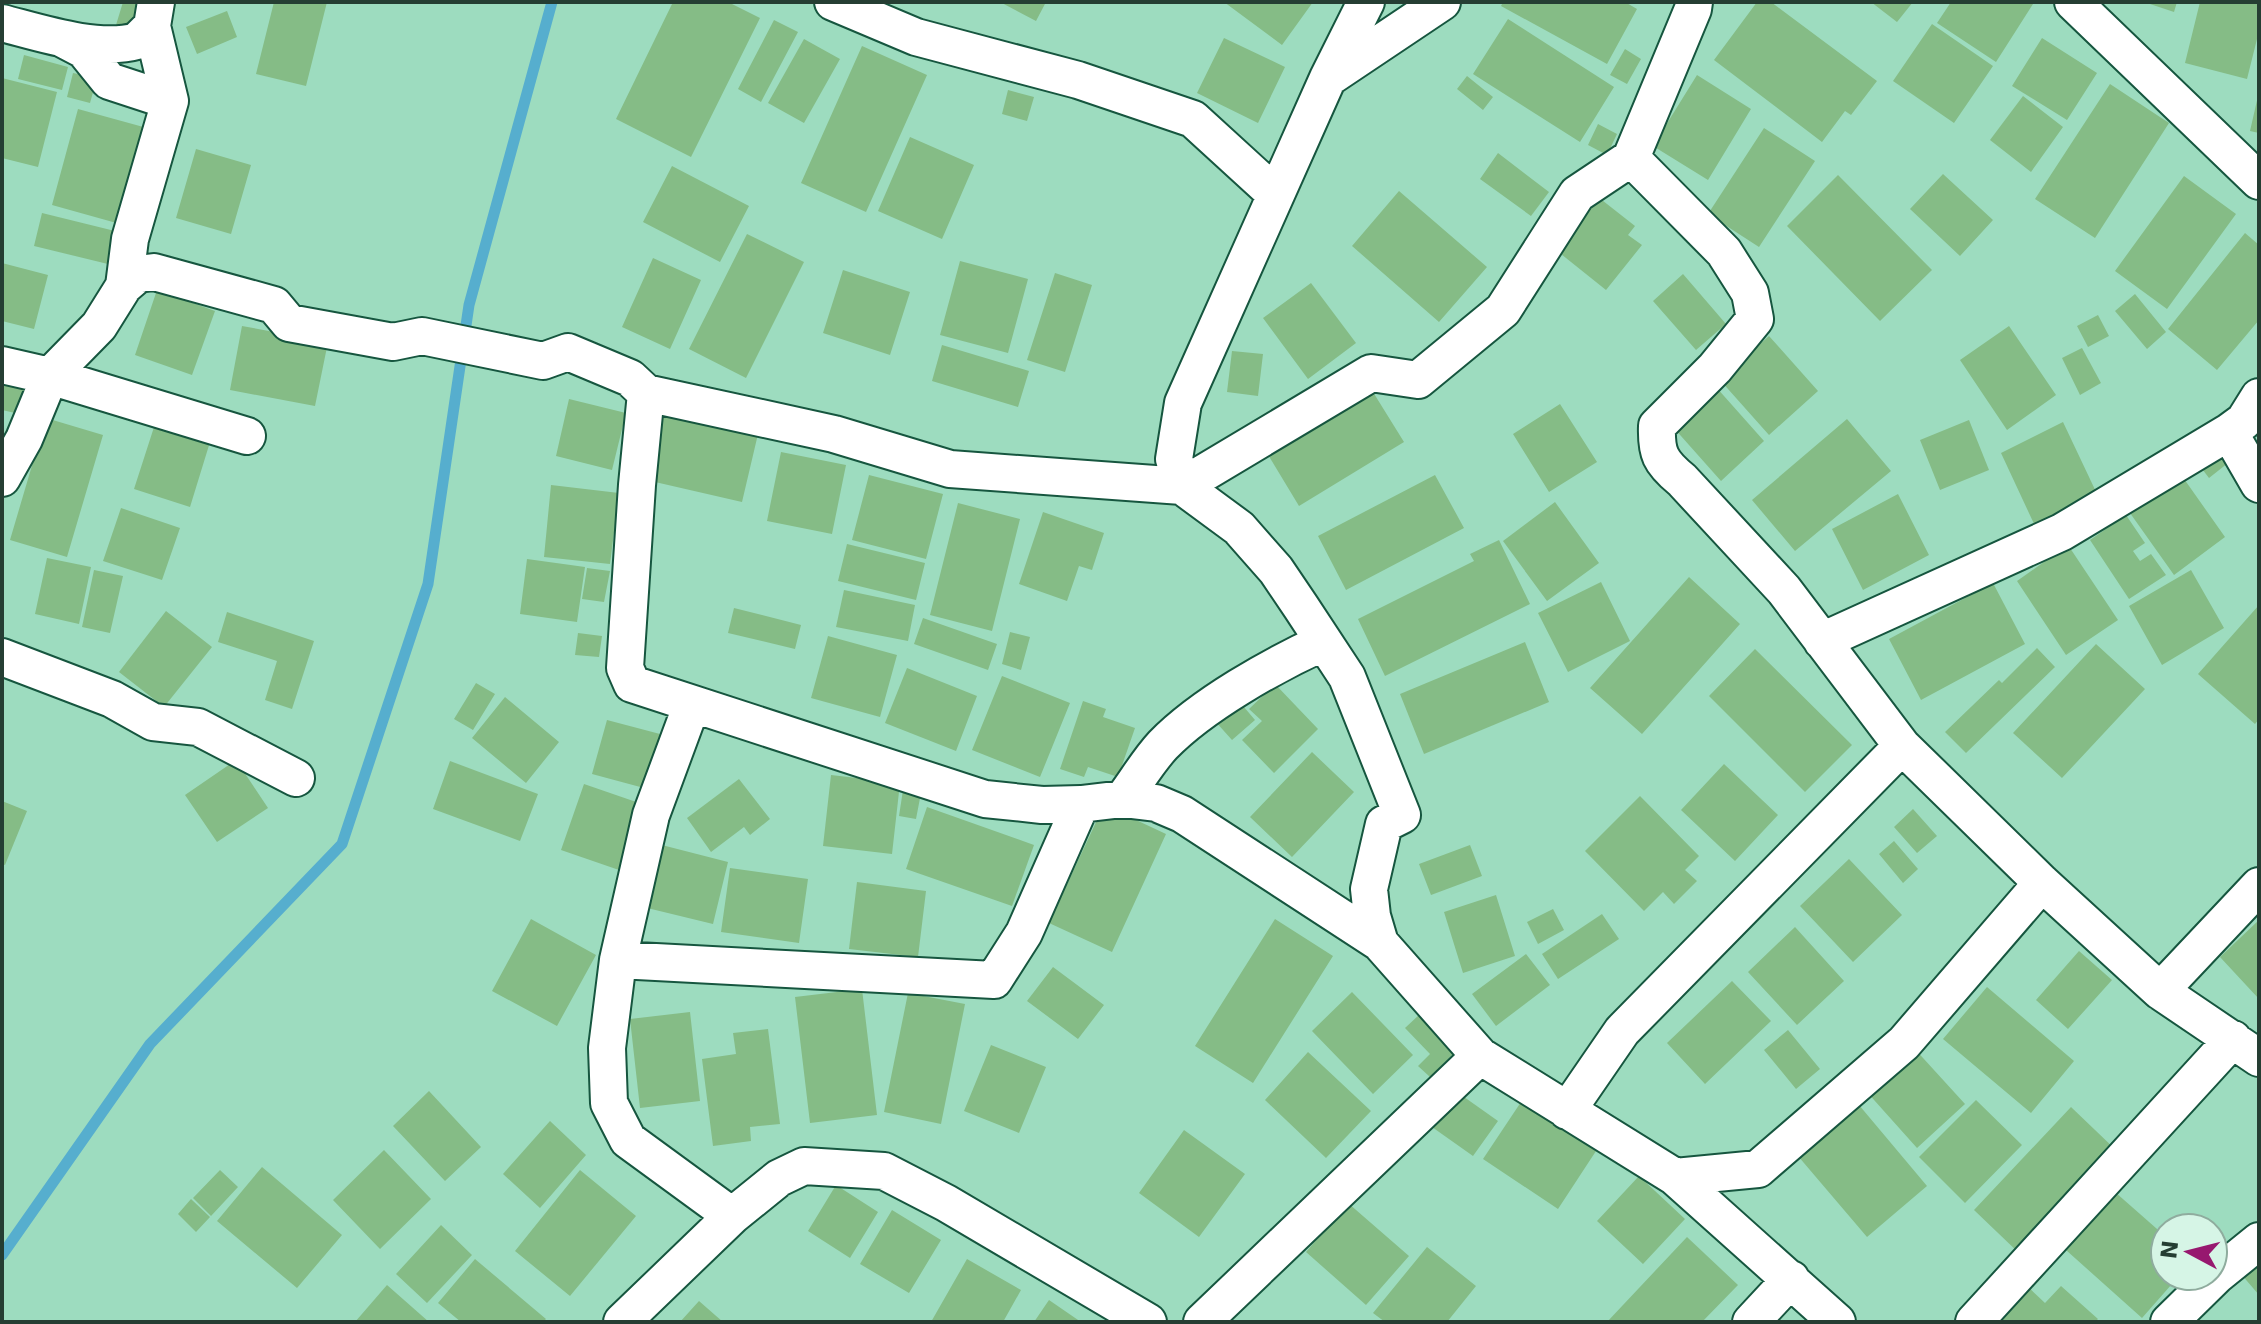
<svg xmlns="http://www.w3.org/2000/svg" width="2261" height="1324" font-family="'DejaVu Sans',sans-serif">
<rect width="100%" height="100%" fill="#9ddcbf"/>
<g fill="none" stroke-linecap="round" stroke-linejoin="round">
<path stroke="#56aece" stroke-width="11" d="M2,1255L150,1044L342,844L428,584L469,305L552,2"/>
</g>
<path fill="#85bc86" d="M123,2H142L134,30L116,25Z
M274,2H327L306,86L256,74Z
M673,2H728L760,18L691,157L616,119Z
M1000,2H1046L1036,21Z
M1224,2H1313L1282,45Z
M1503,2H1625L1637,9L1607,64L1501,6Z
M1757,2H1771L1877,81L1851,115L1845,111L1822,142L1714,60Z
M1871,2H1913L1897,22Z
M1951,2H2029L2033,4L1996,62L1937,23Z
M2144,2H2177L2174,12Z
M2200,2H2259V31L2247,79L2185,63Z
M227,11L237,37L197,54L186,27Z
M1508,19L1614,87L1580,142L1473,74Z
M774,20L798,32L761,102L738,89Z
M1932,24L1993,66L1954,123L1893,81Z
M1224,38L1285,67L1258,123L1197,93Z
M2042,38L2097,73L2067,120L2012,86Z
M804,39L840,59L804,123L768,103Z
M862,46L927,75L866,212L801,183Z
M1625,49L1641,59L1627,84L1610,75Z
M24,55L68,67L62,90L18,79Z
M73,73L97,78L90,103L67,97Z
M1697,75L1751,109L1708,180L1653,146Z
M1467,76L1493,97L1483,110L1457,89Z
M2,78L57,92L38,167L2,158Z
M2110,84L2169,123L2095,238L2035,199Z
M1008,90L1034,97L1027,121L1002,114Z
M2023,96L2063,127L2031,172L1990,140Z
M2258,96H2259V133L2250,131Z
M78,109L147,128L120,224L52,205Z
M1598,124L1617,134L1607,155L1588,145Z
M1764,128L1815,161L1759,247L1708,214Z
M910,137L974,165L942,239L878,211Z
M196,149L251,165L231,234L176,218Z
M1498,153L1549,192L1531,216L1480,179Z
M672,166L749,206L720,262L643,222Z
M1943,174L1993,220L1960,256L1910,209Z
M1838,175L1932,270L1880,321L1787,226Z
M2184,176L2236,214L2167,309L2115,271Z
M1399,191L1487,267L1439,322L1352,246Z
M1593,193L1635,226L1628,235L1642,245L1606,290L1551,246Z
M42,213L119,232L112,265L34,246Z
M2245,233L2259,245V320L2217,370L2168,329Z
M747,234L804,262L746,378L689,349Z
M653,258L701,280L670,349L622,327Z
M960,261L1028,279L1008,353L940,335Z
M2,263L48,275L34,329L2,321Z
M843,270L910,292L890,355L823,333Z
M1055,273L1092,285L1065,372L1027,360Z
M1683,274L1726,324L1696,350L1653,301Z
M1311,283L1356,343L1308,379L1263,318Z
M157,290L215,311L192,375L135,355Z
M2135,294L2166,332L2147,349L2115,311Z
M2098,315L2109,336L2088,347L2077,326Z
M242,326L328,342L315,406L230,390Z
M2009,326L2056,395L2007,430L1960,360Z
M1769,336L1818,391L1769,435L1720,380Z
M942,345L1029,371L1018,407L932,381Z
M2082,348L2101,383L2080,395L2062,358Z
M1232,351L1263,354L1258,396L1227,392Z
M2,383L30,390L24,415L2,410Z
M1368,384L1404,442L1299,506L1264,448Z
M1716,387L1764,441L1721,481L1673,427Z
M569,399L626,413L612,470L556,456Z
M1560,404L1597,462L1549,492L1513,434Z
M658,411L758,434L742,502L642,479Z
M46,418L103,435L67,557L10,540Z
M1847,419L1891,471L1795,551L1752,500Z
M1969,420L1989,470L1940,490L1920,440Z
M2063,422L2098,496L2035,526L2001,453Z
M155,424L210,442L190,507L134,489Z
M2215,446L2228,463L2209,478L2196,461Z
M781,452L846,465L832,534L767,521Z
M869,475L943,494L926,559L852,540Z
M1435,475L1464,528L1346,590L1318,536Z
M2182,476L2225,537L2174,575L2130,513Z
M551,485L619,493L610,564L544,557Z
M1898,494L1929,555L1863,590L1832,529Z
M1555,502L1599,563L1547,601L1503,541Z
M958,503L1020,519L992,631L930,615Z
M121,508L180,528L162,580L103,561Z
M1043,512L1104,533L1092,570L1079,566L1067,601L1019,584Z
M2126,515L2145,543L2133,551L2140,561L2151,554L2166,575L2129,599L2090,540Z
M1499,540L1530,604L1385,676L1358,619L1474,561L1470,554Z
M847,544L925,563L916,600L838,581Z
M2068,545L2118,620L2066,655L2017,581Z
M47,558L91,567L79,624L35,614Z
M527,559L585,567L577,622L520,614Z
M587,568L610,571L604,602L582,599Z
M94,570L123,576L110,633L82,627Z
M2191,570L2224,628L2162,665L2129,606Z
M1689,577L1740,624L1642,734L1590,688Z
M1601,582L1630,641L1568,672L1538,613Z
M1993,583L2025,644L1921,700L1889,639Z
M844,590L915,605L908,641L836,627Z
M2259,605V719L2255,724L2198,674Z
M734,608L801,625L795,649L728,633Z
M166,611L212,647L164,707L119,672Z
M227,612L314,641L292,709L265,700L277,661L218,642Z
M923,618L997,644L988,670L914,644Z
M1010,632L1030,637L1021,670L1002,664Z
M578,633L602,636L599,657L575,655Z
M828,636L897,655L880,717L811,698Z
M1525,642L1549,702L1424,754L1400,694Z
M2096,644L2145,689L2062,778L2013,733Z
M2037,648L2055,667L1966,753L1945,732L1999,680L2002,683Z
M1755,649L1852,745L1805,792L1709,696Z
M907,668L977,696L956,751L885,723Z
M1002,676L1070,703L1040,777L972,750Z
M476,683L495,694L473,730L454,719Z
M1275,684L1318,729L1274,773L1242,740L1262,721L1249,709Z
M505,697L559,742L526,783L472,738Z
M1238,700L1255,720L1232,740L1215,721Z
M1083,701L1106,709L1103,717L1135,728L1118,777L1088,767L1084,777L1060,769Z
M607,720L660,734L644,788L592,774Z
M1312,752L1354,792L1292,857L1250,817Z
M236,760L268,808L217,842L185,795Z
M450,761L538,794L520,841L433,809Z
M1724,764L1778,815L1735,861L1681,810Z
M831,775L900,783L892,854L823,846Z
M739,779L770,819L750,835L744,827L711,852L687,818Z
M584,784L642,804L619,870L561,850Z
M903,790L921,793L916,819L899,816Z
M1640,796L1699,856L1685,870L1697,881L1674,904L1663,892L1644,911L1585,851Z
M2,801L27,811L5,865L2,864Z
M1104,805L1166,834L1112,952L1049,923Z
M927,807L1034,845L1012,906L906,869Z
M1913,809L1937,836L1917,853L1894,827Z
M1894,841L1918,869L1903,883L1879,854Z
M654,843L728,862L713,924L639,906Z
M1470,845L1482,876L1431,895L1419,864Z
M1849,859L1902,915L1853,962L1800,906Z
M730,868L808,879L799,943L721,932Z
M857,882L926,891L918,957L849,949Z
M1496,895L1515,956L1463,973L1444,912Z
M1553,909L1564,930L1538,944L1527,922Z
M1602,914L1619,939L1558,979L1542,954Z
M531,919L596,955L557,1026L492,991Z
M1275,919L1333,956L1253,1083L1195,1046Z
M2259,920V999L2220,957Z
M1795,927L1844,981L1797,1025L1748,972Z
M2079,951L2112,980L2068,1029L2036,1000Z
M1526,954L1550,985L1496,1026L1472,994Z
M1053,967L1104,1005L1078,1039L1027,1001Z
M1732,981L1771,1021L1705,1084L1667,1043Z
M1987,987L2074,1061L2031,1113L1943,1039Z
M862,989L877,1115L810,1123L795,997Z
M1352,992L1413,1055L1373,1094L1312,1031Z
M908,993L965,1004L941,1124L884,1112Z
M690,1012L700,1101L640,1108L630,1019Z
M1420,1014L1456,1051L1430,1077L1418,1066L1430,1054L1405,1028Z
M768,1029L780,1124L750,1127L751,1141L713,1146L702,1059L736,1054L733,1033Z
M1788,1030L1820,1069L1796,1089L1764,1050Z
M991,1045L1046,1067L1019,1133L964,1111Z
M1913,1047L1965,1104L1917,1148L1866,1091Z
M1308,1052L1371,1111L1326,1158L1265,1100Z
M429,1091L481,1147L445,1181L393,1126Z
M1457,1092L1498,1121L1473,1156L1432,1127Z
M1976,1100L2022,1145L1965,1203L1919,1157Z
M1521,1102L1596,1151L1558,1209L1483,1159Z
M1859,1105L1927,1186L1867,1237L1798,1156Z
M2071,1107L2118,1152L2021,1255L1974,1210Z
M550,1121L586,1155L540,1208L503,1174Z
M1184,1130L1245,1174L1199,1237L1139,1193Z
M384,1150L431,1199L380,1249L333,1200Z
M262,1167L342,1235L297,1288L217,1221Z
M220,1170L238,1187L211,1216L193,1198Z
M580,1170L636,1216L570,1296L515,1251Z
M1639,1176L1685,1219L1643,1264L1597,1221Z
M836,1185L878,1212L850,1258L808,1231Z
M2107,1185L2165,1236V1276H2179L2142,1318L2057,1242Z
M191,1199L210,1217L196,1232L178,1214Z
M1348,1203L1409,1256L1366,1305L1306,1252Z
M892,1210L941,1240L909,1293L860,1264Z
M441,1225L472,1255L427,1303L396,1274Z
M1687,1237L1738,1285L1702,1322H1607Z
M1427,1247L1476,1286L1447,1322H1385L1373,1313Z
M475,1259L546,1319L543,1322H461L438,1303Z
M967,1259L1021,1290L1003,1322H931Z
M2259,1259V1295L2241,1274Z
M387,1285L429,1322H355Z
M2026,1285L2045,1303L2061,1286L2098,1319L2095,1322H1992Z
M1049,1300L1081,1322H1034Z
M699,1301L723,1322H680Z"/>
<g fill="none" stroke-linecap="round" stroke-linejoin="round">
<defs>
<path id="street" d="M833,2L916,37L1078,80L1193,119L1275,194
M2073,2L2259,181
M2,23C41,33 98,52 137,41L152,26
M63,39L84,50L109,81L170,101
M1333,75L1442,2
M1631,158L1724,252L1750,293L1755,319L1715,368L1657,426C1656,453 1660,462 1682,480L1784,590L1902,746L2042,883L2160,991L2259,1058
M124,286L138,274L154,272L274,305L289,323L393,342L422,336L543,361L568,352L630,378L646,393L834,434L950,469L1182,486L1239,528L1276,570L1301,607L1347,677L1402,815L1384,824L1369,889L1372,916L1380,943
M2,365L50,376L247,436
M646,393L637,485L625,668L632,684L985,799L1042,805L1081,804L1123,799L1156,803L1182,814L1380,943L1480,1056L1675,1177L1837,1322
M2229,432L2259,484
M2,478L24,439L50,376L99,326L124,286L130,239L170,101L152,26L156,2
M1182,486L1371,373L1418,380L1503,310L1577,194L1631,158L1693,9L1694,2
M1182,486L1174,459L1183,403L1328,78L1366,2
M1822,641L2062,532L2229,432L2244,421L2259,397
M2,657L112,699L153,722L198,727L296,778
M692,704L651,815L618,960L607,1048L609,1103L628,1140L732,1216
M1123,799C1136,782 1148,761 1163,745C1202,705 1273,665 1324,642
M618,960L994,980L1024,933L1081,804
M2160,991L2259,886
M1567,1111L1622,1031L1902,746
M1675,1177L1758,1169L1904,1043L2042,883
M622,1322L732,1216L779,1178L804,1166L884,1171L946,1203L1148,1322
M1202,1322L1480,1056
M1751,1322L1791,1279
M1974,1322L2233,1039
M2169,1322L2217,1275L2259,1241"/>
</defs>
<use href="#street" stroke="#16563f" stroke-width="40"/>
<use href="#street" stroke="#fff" stroke-width="36"/>
</g>
<rect width="2261" height="1324" fill="none" stroke="#253e33" stroke-width="8"/>
<g transform="translate(2189 1252) rotate(277)"><circle r="38" fill="#d6f5e6" stroke="#8fac9e" stroke-width="2"/>
<path d="M0-6L14 30L0 20L-14 30Z" fill="#97186f"/>
<text y="-12" font-size="22" font-weight="bold" text-anchor="middle" fill="#253e33">N</text>
</g>
</svg>
